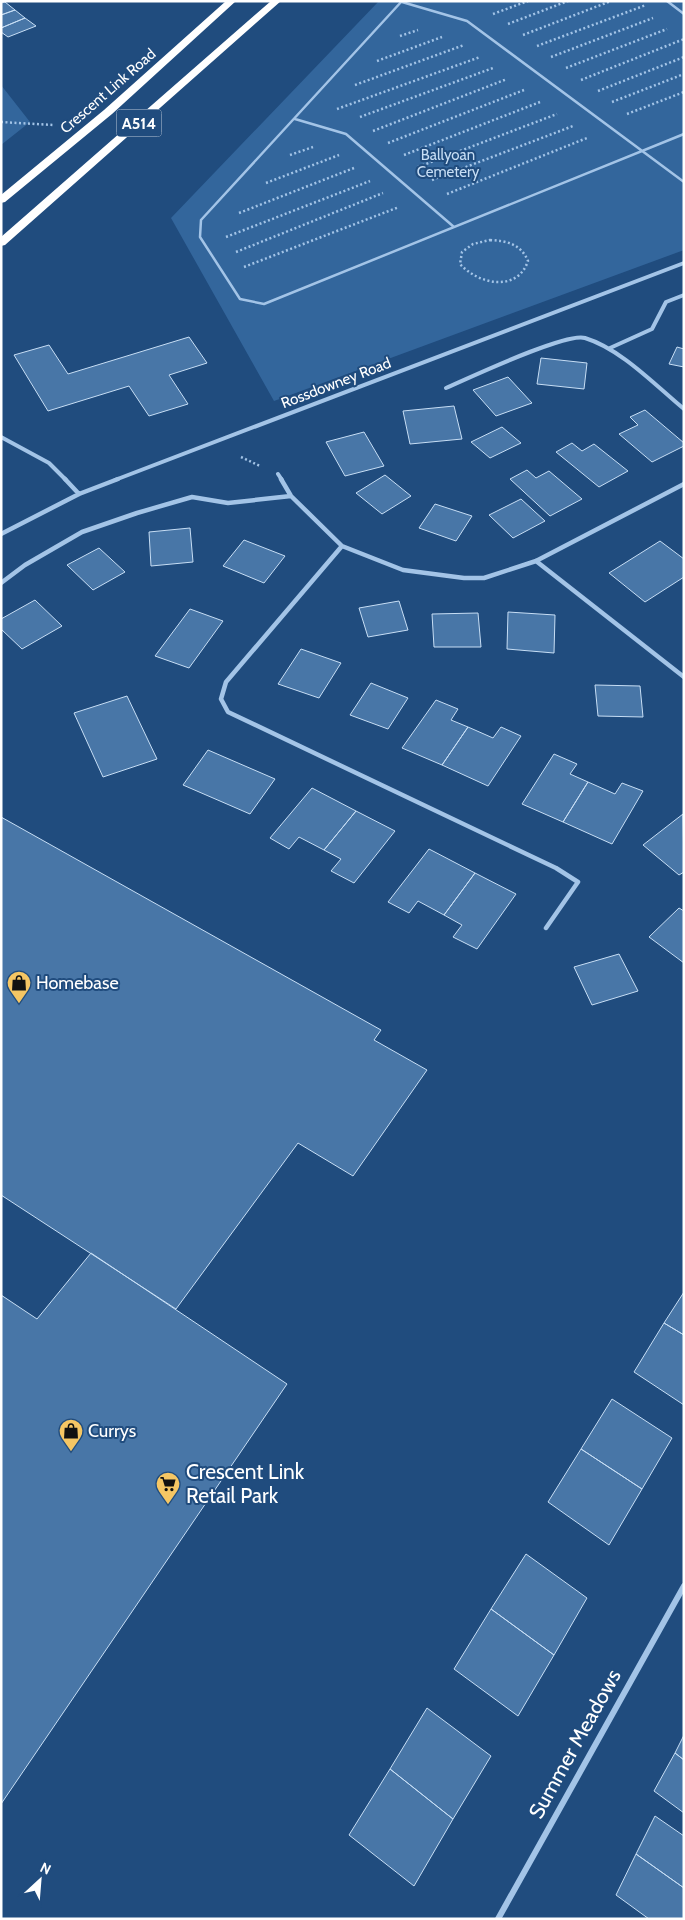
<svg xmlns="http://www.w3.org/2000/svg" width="685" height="1920" font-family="Cabin,sans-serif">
<rect width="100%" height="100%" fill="#204c7e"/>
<path fill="#33669c" d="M379,1H684V250L274,401L171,218Z
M1,85L30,122L1,145Z"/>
<path fill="#4876a7" stroke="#c7def5" d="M5,2L15,10L1,15V3Z
M15,10L25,18L1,28V15Z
M25,18L36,26L8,37L1,32V28Z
M189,337L207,363L169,375L188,404L149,416L129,386L48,411L14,355L49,345L68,374Z
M677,347L684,349V367L669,364Z
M541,358L587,363L584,389L537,384Z
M508,377L532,403L496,416L473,390Z
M454,406L462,439L410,444L403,411Z
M645,410L684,443V446L652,462L619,434L638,425L630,417Z
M502,427L521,443L490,458L471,442Z
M364,432L384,466L345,476L326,442Z
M572,443L582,451L594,444L628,471L599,487L556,452Z
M527,470L536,478L549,471L582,499L550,516L510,479Z
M385,475L411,496L382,514L356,493Z
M521,499L545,521L513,538L489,515Z
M435,504L472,516L456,541L419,528Z
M190,528L193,562L151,566L149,532Z
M244,540L285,556L264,583L223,566Z
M660,541L684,559V577L645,602L609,573Z
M99,548L125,572L93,590L67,565Z
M35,600L62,626L22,649L1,629V619Z
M399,601L408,630L368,637L359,608Z
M190,609L223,621L189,668L155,656Z
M508,612L555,615L554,653L507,649Z
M478,613L481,647H434L432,614Z
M301,649L341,663L319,698L278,684Z
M371,683L408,698L388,729L350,715Z
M595,685L640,686L643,717L598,716Z
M127,696L157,759L103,777L74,713Z
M436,700L458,709L451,720L468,727L442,765L402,748Z
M468,727L493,738L501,727L521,736L488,786L442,765Z
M208,750L275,779L250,814L183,785Z
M554,754L577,764L570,774L588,782L563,822L522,804Z
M588,782L615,794L622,783L643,791L612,844L563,822Z
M312,788L356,811L324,850L299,837L289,849L270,838Z
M356,811L395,831L354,883L331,871L341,859L324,850Z
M683,814L684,872L679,875L643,845Z
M1,817L381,1030L374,1040L427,1070L353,1176L298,1143L176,1309L1,1195Z
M429,849L475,873L444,915L418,901L409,913L388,902Z
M475,873L516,894L477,949L453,937L462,925L444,915Z
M679,908L684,911V963L649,937Z
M619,954L638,991L592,1005L574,967Z
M91,1253L287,1384L1,1804V1295L37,1319Z
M684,1292V1335L664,1323Z
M664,1323L684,1335V1405L634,1372Z
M612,1399L672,1438L642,1489L581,1449Z
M581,1449L642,1489L609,1545L548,1502Z
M526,1554L587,1598L554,1655L491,1609Z
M491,1609L554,1655L518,1716L454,1669Z
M427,1708L491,1756L453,1819L390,1769Z
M684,1735V1760L675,1753Z
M675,1753L684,1760V1813L654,1791Z
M390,1769L453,1819L414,1886L349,1835Z
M655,1816L684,1836V1888L636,1854Z
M636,1854L684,1888V1919H649L616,1895Z"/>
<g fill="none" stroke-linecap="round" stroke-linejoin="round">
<path stroke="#a3c4e7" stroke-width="2.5" stroke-dasharray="2 2.5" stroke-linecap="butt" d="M493,14L528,1
M508,24L568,1
M523,35L611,1
M400,36L418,30
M537,46L646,5
M551,57L653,18
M377,61L442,37
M566,68L667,29
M581,80L684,39
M355,85L464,45
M598,91L684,57
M612,102L684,74
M337,109L480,57
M627,114L684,92
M360,117L493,68
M1,122L53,125
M373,131L507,79
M388,143L524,90
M290,155L313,147
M404,155L540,102
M418,167L557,114
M432,180L573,126
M266,183L339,155
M447,194L587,138
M239,213L354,168
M226,237L370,181
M490,240C507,241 521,244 528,261C517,293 478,284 460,264L462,252L473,244Z
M236,252L383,193
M244,267L399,207
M241,457L260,466"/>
<path stroke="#a3c4e7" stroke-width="2.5" d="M402,1L201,220L200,237L240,299L264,304L684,134
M667,1L684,14
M402,2L467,21L684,182
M295,119L346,134L454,227"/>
<path stroke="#a3c4e7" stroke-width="4" d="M610,348L652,329L666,302L684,295
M446,388C469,378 566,332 585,338C621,349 655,385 684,409
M1,437L49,463L66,480
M278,474L282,480
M115,480L684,263"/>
<path stroke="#a3c4e7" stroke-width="4.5" d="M65,479L79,494
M281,479L291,496L342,546L403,570L464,578H484L536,561L684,484
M1,534L79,494L118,479
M342,546L226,682L221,699L228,712L556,868L578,882L546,928
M536,561L684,677
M1,583L25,565L82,532L137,513L192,497L228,503L291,496"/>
<path stroke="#a3c4e7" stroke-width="6" d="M498,1919L684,1586"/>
<path fill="#fff" fill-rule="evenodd" d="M226,1H236L112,114L5,202L1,203V195L104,110Z
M271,1H281L5,245L1,246V237Z"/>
</g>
<defs>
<symbol id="shop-pin" viewBox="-11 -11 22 30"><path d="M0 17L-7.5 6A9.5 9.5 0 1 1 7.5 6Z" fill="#f5c664" stroke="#204c7e"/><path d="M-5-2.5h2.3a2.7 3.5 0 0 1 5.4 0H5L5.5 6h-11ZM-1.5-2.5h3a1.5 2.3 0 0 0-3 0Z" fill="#111"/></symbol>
<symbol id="supermarket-pin" viewBox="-11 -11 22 30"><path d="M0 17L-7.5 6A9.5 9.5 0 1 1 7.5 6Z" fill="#f5c664" stroke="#204c7e"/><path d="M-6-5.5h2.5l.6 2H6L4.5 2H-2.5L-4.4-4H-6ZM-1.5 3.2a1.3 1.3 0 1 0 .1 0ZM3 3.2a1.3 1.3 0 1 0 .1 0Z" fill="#111"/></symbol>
</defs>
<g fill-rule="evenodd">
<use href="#shop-pin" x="5" y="969" width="28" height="38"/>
<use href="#shop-pin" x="57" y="1417" width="28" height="38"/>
<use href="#supermarket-pin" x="154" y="1470" width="28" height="38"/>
</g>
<g text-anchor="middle" stroke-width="4" stroke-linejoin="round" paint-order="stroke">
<g font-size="15" fill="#fff" stroke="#204c7e">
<text transform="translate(108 91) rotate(-41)" y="5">Crescent Link Road</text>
<text transform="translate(336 383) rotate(-21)" y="5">Rossdowney Road</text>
</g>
<g font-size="15" fill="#c7def5" stroke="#204c7e">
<text x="448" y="160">Ballyoan<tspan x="448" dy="17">Cemetery</tspan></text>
</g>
<rect fill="#204c7e" stroke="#bcc9d8" stroke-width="1" x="116.5" y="109.5" width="45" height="27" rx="4"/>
<g font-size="16" font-weight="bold" fill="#fff">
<text x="139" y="129">A514</text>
</g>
<g font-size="18" fill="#fff" stroke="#204c7e" text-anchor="start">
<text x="36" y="989">Homebase</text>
<text x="88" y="1437">Currys</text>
</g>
<g font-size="21" fill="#fff" stroke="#204c7e" text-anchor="start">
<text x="186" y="1479">Crescent Link<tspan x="186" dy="24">Retail Park</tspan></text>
</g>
<g font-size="21" fill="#fff" stroke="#204c7e">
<text transform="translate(575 1744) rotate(-61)" y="7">Summer Meadows</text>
</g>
</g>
<rect width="685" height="1920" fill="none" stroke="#ffffff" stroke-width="5"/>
<g transform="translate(40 1880) rotate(26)" stroke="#204c7e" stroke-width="4" paint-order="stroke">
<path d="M0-4L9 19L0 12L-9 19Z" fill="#ffffff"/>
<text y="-8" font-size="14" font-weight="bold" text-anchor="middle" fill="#ffffff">N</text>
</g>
</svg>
